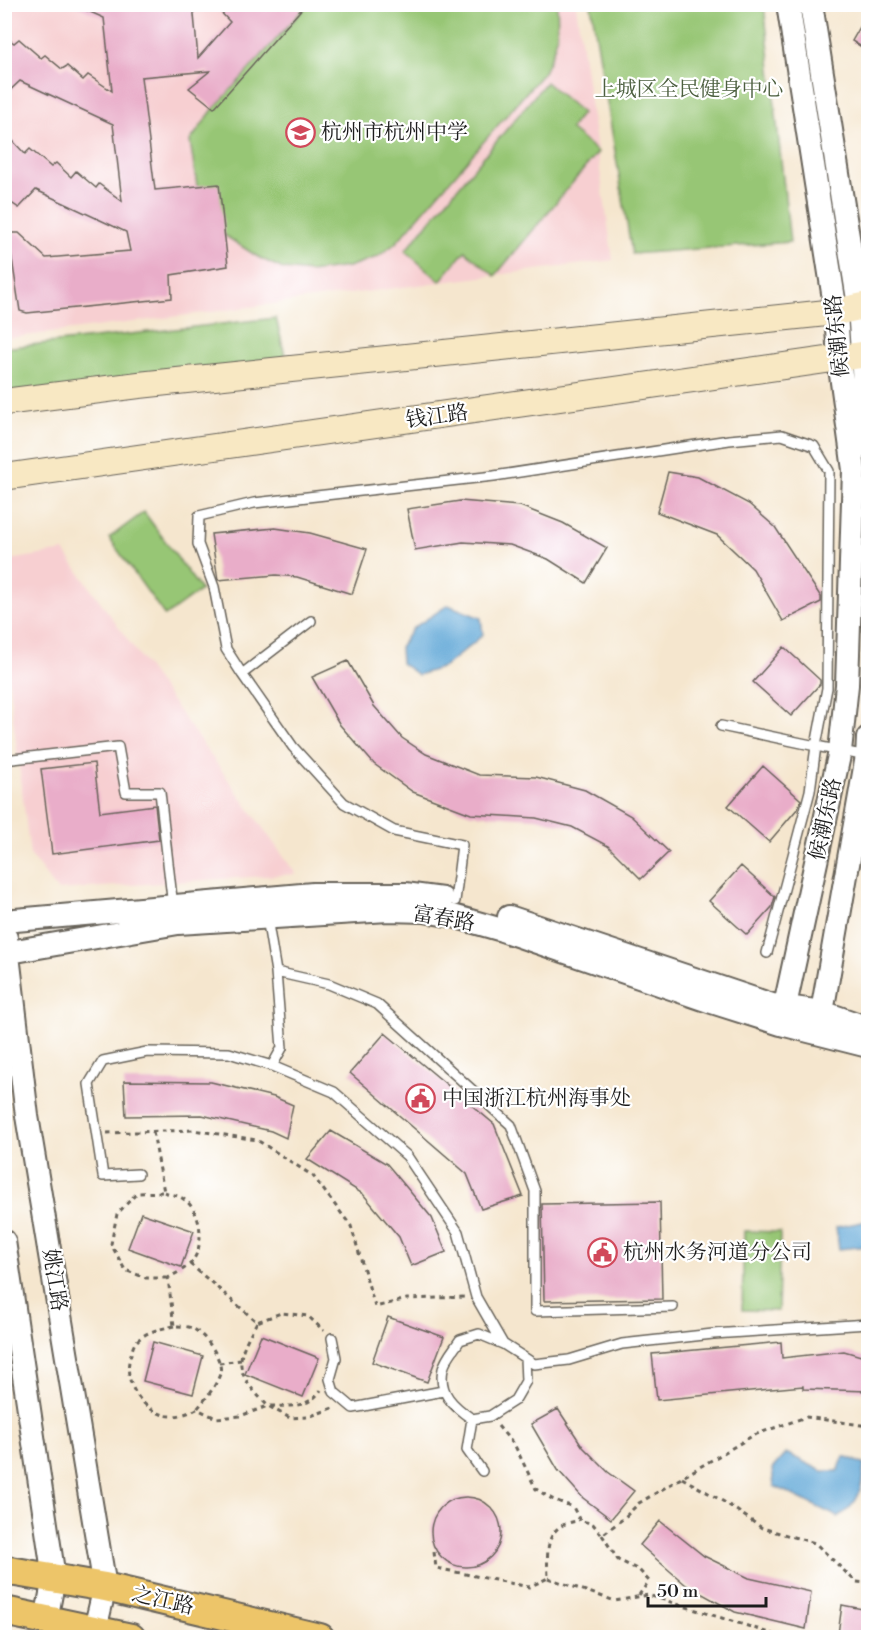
<svg xmlns="http://www.w3.org/2000/svg" width="873" height="1642" font-family="'Libre Bodoni','Noto Serif SC',serif">
<rect width="100%" height="100%" fill="#fff"/>
<filter id="ink" filterUnits="userSpaceOnUse"><feTurbulence type="fractalNoise" baseFrequency=".0167" numOctaves="2"/><feDisplacementMap in="SourceGraphic" scale="12" xChannelSelector="R" yChannelSelector="G"/><feConvolveMatrix kernelMatrix="1 2 1 2 8 2 1 2 1" color-interpolation-filters="sRGB"/></filter>
<filter id="wash" filterUnits="userSpaceOnUse"><feTurbulence type="fractalNoise" baseFrequency=".008" numOctaves="4" result="noise"/><feDisplacementMap in="SourceGraphic" scale="24" xChannelSelector="R" yChannelSelector="G"/><feGaussianBlur stdDeviation="1.35" result="paint"/><feColorMatrix in="noise" values="0 0 0 0 0 0 0 0 0 0 0 0 0 0 0 0 0 1.4 0 .05"/><feComposite in="paint" operator="in"/></filter>
<g filter="url(#wash)">
<rect width="100%" height="100%" fill="#f5e6ce"/>
<path fill="#f7cfd1" d="M4,5H576L613,260L9,338L4,301Z
M64,551L296,874L57,890L30,855L5,652L4,561Z"/>
<path fill="#97c675" stroke="#5a7148" stroke-width="1.5" d="M307,5H557C559,33 557,46 544,72L396,243L377,257L348,267L310,272L283,269L258,257L224,235L197,186L190,141L214,108Z
M591,5H764L790,242L632,254Z
M546,82L582,113L570,129L598,152L495,276L465,251L440,281L405,251Z
M276,318L287,364L5,400L4,348Z
M144,512L201,590L165,616L109,538Z
M744,1231L780,1232L778,1311L742,1310Z"/>
<path fill="#60a7d7" stroke="#3e627a" stroke-width="1.5" d="M448,605L481,618L483,635L444,667L418,675L401,663L400,647L413,628Z
M868,1221V1246L839,1249L836,1227Z
M786,1453L822,1471H838L844,1456L864,1464C862,1489 861,1502 838,1517L774,1486L772,1469Z"/>
<g id="blocks">
<path fill="#e9adc9" d="M72,4H193L198,58L230,22L213,4H306L214,108L189,88L210,71L141,77L155,190L219,184L228,266L171,275L172,298L27,313L20,311L8,233H19L46,258L130,251L126,232L36,190L19,208L4,198V148L13,141L25,154L30,149L51,167L56,163L71,177L76,171L96,188L99,184L122,201L113,124L20,81L4,96V36L14,43L19,39L41,58L45,55L62,69L67,66L83,80L88,75L112,91L104,18Z
M868,13V51L852,41Z
M668,472L698,477L749,504L775,527L821,597V602L783,621L753,569L717,535L657,512Z
M460,501L520,506L563,523L607,548L586,583L548,559L510,545L463,542L415,550L407,509Z
M275,528L310,533L367,549L352,594L297,577L276,575L218,580L211,534Z
M784,647L820,680V684L791,716L753,682Z
M348,661L374,706L402,738L426,754L479,775L536,777L585,790L631,816L669,852L641,879L608,846L572,827L536,818L471,814L413,792L374,764L340,725L312,677Z
M94,763L100,812L155,805L159,840L52,854L41,769Z
M763,766L801,800L798,808L769,842L728,806Z
M741,866L775,897L772,907L747,935L709,901Z
M385,1033L494,1124L523,1196L481,1209L467,1174L350,1073Z
M124,1081L211,1082L274,1097L293,1105L286,1138L271,1131L202,1115L126,1116Z
M331,1131L387,1164L432,1218L446,1252L411,1266L399,1237L363,1194L307,1159Z
M660,1202L662,1299L544,1301L542,1204Z
M141,1213L194,1231L181,1267L128,1248Z
M388,1317L444,1337L427,1382L372,1362Z
M261,1335L319,1358L303,1397L245,1374Z
M153,1342L203,1356L193,1394L143,1381Z
M781,1342L782,1358L844,1351L868,1358V1391L803,1389V1386L657,1400L652,1354Z
M558,1409L583,1447L608,1472L634,1491L611,1519L583,1498L558,1470L531,1424Z
M431 1532a35 35 0 1 1 70 0a35 35 0 1 1-70 0Z
M660,1521L704,1556L749,1578L811,1592L806,1629L735,1612L686,1585L640,1545Z
M842,1605L868,1610V1638L838,1634Z"/>
</g>
</g>
<g filter="url(#ink)">
<use href="#blocks" fill-opacity="0" stroke="#68635a" stroke-width="1.5"/>
<g fill="none" stroke-linecap="round" stroke-linejoin="round">
<defs>
<path id="service" d="M311,621L242,674L226,649L214,587L198,544L199,516L254,503L494,476L729,440L782,435L814,446L829,471L827,688L816,746L721,726
M242,674L293,747L344,803L394,831L462,845L455,901
M4,760L118,747L126,792H160L173,907
M767,953L810,791L816,746L867,756
M276,972L329,984L377,1004L511,1125L535,1191V1311L673,1307
M272,1066L334,1092L407,1156L458,1232L476,1297L503,1344
M138,1174L103,1176L89,1084L103,1061L147,1052L229,1053L272,1066L282,1048L276,972L267,918
M479,1334L503,1344L525,1358L526,1381L515,1400L490,1416L472,1419C453,1406 438,1393 443,1369C445,1359 455,1348 460,1340Z
M332,1338L336,1358L330,1379L334,1392L353,1408L443,1391
M525,1358L534,1364L569,1360L622,1344L713,1334L868,1324
M472,1419L467,1450L482,1471"/>
<path id="tertiary" d="M811,4L859,306L868,447
M509,917L772,1005L822,1012L868,1028
M4,921L313,894H405L442,899
M6,938L27,1116L105,1587L95,1629
M4,953L178,923L388,910L424,911L453,916L502,930L712,1002L781,1024L868,1046
M781,1024L840,751L847,685L854,470L839,360L836,312L788,4
M817,1025L822,1012L867,756L868,738
M4,1241L54,1578L46,1620"/>
<path id="secondary" d="M4,402L139,385L836,312L868,305
M4,477L868,354"/>
<path id="primary" d="M4,1570L105,1587L320,1638
M4,1611L131,1638"/>
</defs>
<use href="#service" stroke="#68635a" stroke-width="12"/>
<use href="#tertiary" stroke="#68635a" stroke-width="26"/>
<use href="#secondary" stroke="#68635a" stroke-width="28"/>
<use href="#primary" stroke="#68635a" stroke-width="32"/>
<path stroke="#68635a" stroke-width="3" stroke-dasharray="4.5 4.5" stroke-linecap="butt" d="M153,1132L164,1192L137,1193L117,1214L111,1244L125,1270L146,1278H168
M107,1133L193,1130L257,1140L313,1176L351,1226L375,1307L407,1299L466,1297
M164,1192C169,1194 177,1195 182,1198C203,1210 206,1249 189,1265C183,1270 175,1274 168,1278L174,1326C179,1326 187,1326 192,1328C205,1334 224,1360 220,1374C215,1388 206,1398 197,1409
M190,1264L257,1322L281,1313L308,1316L324,1331
M257,1322C233,1362 235,1373 268,1406C289,1406 308,1409 321,1390
M174,1326C160,1329 146,1331 136,1342C133,1345 132,1351 131,1354C122,1378 138,1406 161,1414C173,1419 186,1414 197,1409L216,1418L240,1416L268,1406L290,1418L308,1417L333,1408
M219,1363L241,1360
M498,1426L515,1446L536,1489L552,1499L573,1507L580,1521L592,1523L602,1535L624,1518L639,1503L754,1435L806,1417L868,1426
M682,1478L726,1503L762,1528L815,1543L856,1582L868,1583
M602,1535L618,1560L639,1570L649,1581L639,1595
M434,1552L436,1568L529,1587L548,1578C547,1550 544,1524 579,1521
M548,1578L615,1601L648,1595L786,1638"/>
<use href="#service" stroke="#fff" stroke-width="9"/>
<use href="#tertiary" stroke="#fff" stroke-width="22"/>
<use href="#secondary" stroke="#f8e8c3" stroke-width="26"/>
<use href="#primary" stroke="#edc569" stroke-width="28"/>
</g>
</g>
<defs>
<symbol id="school-ring" viewBox="-11 -11 22 22"><circle r="9.5" fill="#fff" stroke="#d1495b" stroke-width="1.5"/><path d="M0-5L7-2L0 1L-7-2ZM-4 1L0 2.5L4 1V4Q0 6-4 4Z" fill="#d1495b"/></symbol>
<symbol id="civic-ring" viewBox="-11 -11 22 22"><circle r="9.5" fill="#fff" stroke="#d1495b" stroke-width="1.5"/><path d="M-.6-6.5H3V-4.5H.6V-3L4-1V1h2V6H-6V1h2V-1L-.6-3ZM-1.2 2.5V6h2.4V2.5Z" fill="#d1495b"/></symbol>
</defs>
<g fill-rule="evenodd">
<use href="#school-ring" x="284" y="116" width="33" height="33"/>
<use href="#civic-ring" x="404" y="1082" width="33" height="33"/>
<use href="#civic-ring" x="586" y="1236" width="33" height="33"/>
</g>
<g text-anchor="middle" stroke-width="4.5" stroke-linejoin="round" paint-order="stroke">
<g font-size="21" fill="#4d6040" stroke="#fff">
<text x="689" y="96">上城区全民健身中心</text>
</g>
<g font-size="21" fill="#1c1c1c" stroke="#fff" text-anchor="start">
<text x="321" y="139">杭州市杭州中学</text>
<text x="442" y="1105">中国浙江杭州海事处</text>
<text x="623" y="1259">杭州水务河道分公司</text>
</g>
<g font-size="21" fill="#1c1c1c" stroke="#fff">
<text transform="translate(837 336) rotate(-96)" y="7">候潮东路</text>
<text transform="translate(437 416) rotate(-8)" y="7">钱江路</text>
<text transform="translate(825 819) rotate(-78)" y="7">候潮东路</text>
<text transform="translate(444 918) rotate(10)" y="7">富春路</text>
<text transform="translate(55 1280) rotate(81)" y="7">姚江路</text>
<text transform="translate(163 1600) rotate(13)" y="7">之江路</text>
</g>
</g>
<rect width="873" height="1642" fill="none" stroke="#fff" stroke-width="24"/>
<path d="M648 1597v9h118v-9" fill="none" stroke="#1c1c1c" stroke-width="3"/>
<text x="657" y="1597" font-size="18" fill="#1c1c1c" stroke="#ffffff" stroke-width="4.5" paint-order="stroke">50 m</text>
</svg>
